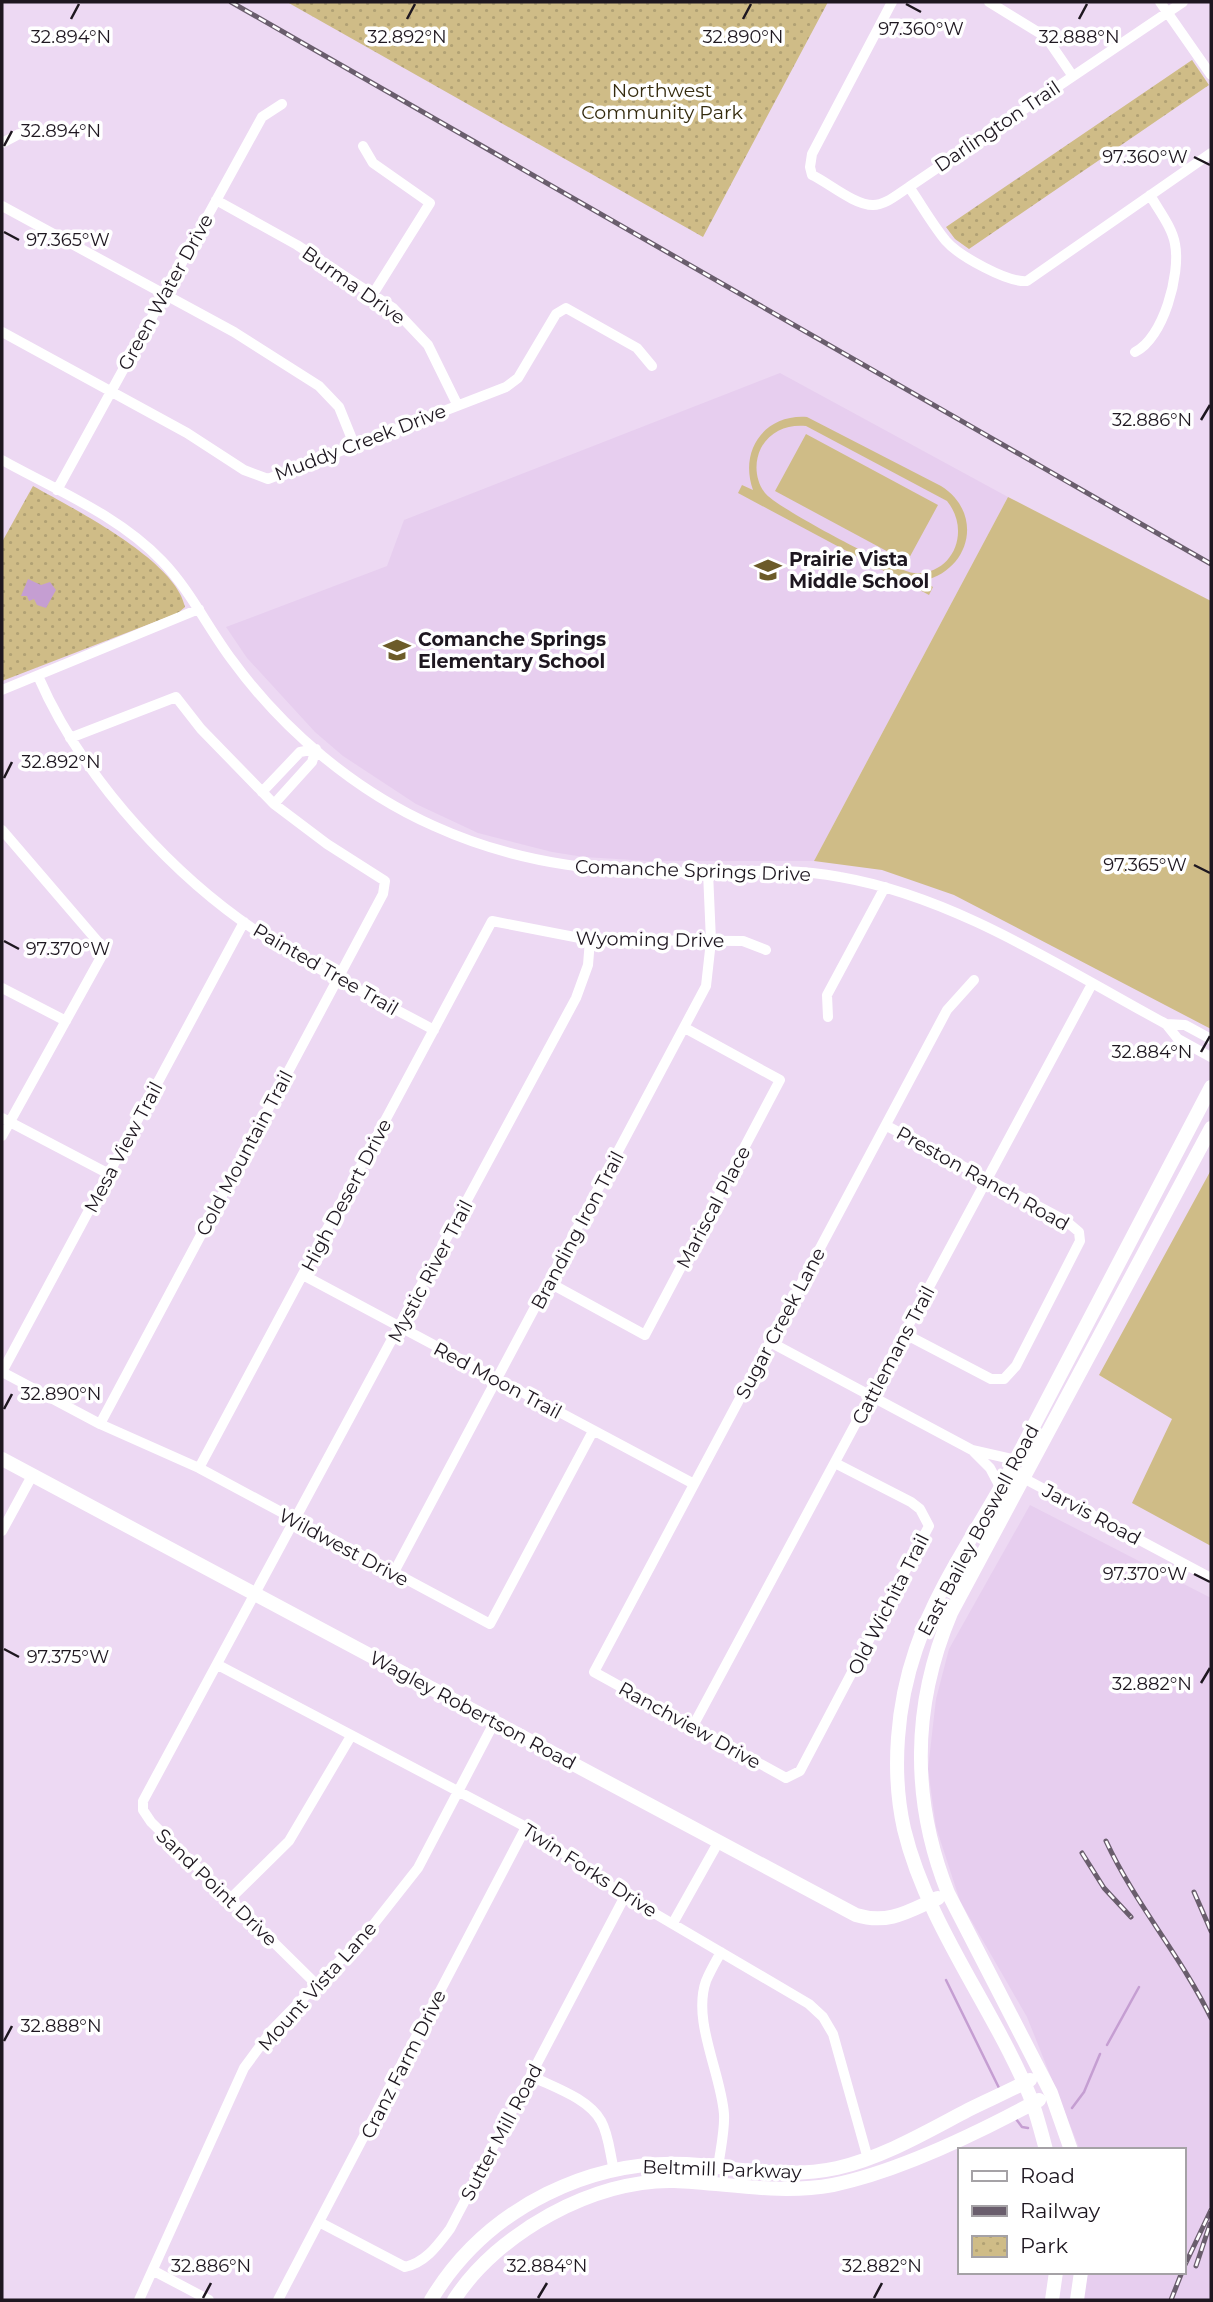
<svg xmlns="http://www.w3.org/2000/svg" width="1213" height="2302" font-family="Montserrat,sans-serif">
<defs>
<pattern id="park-dots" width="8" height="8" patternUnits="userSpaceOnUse" patternTransform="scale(1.75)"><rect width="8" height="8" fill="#cfbc87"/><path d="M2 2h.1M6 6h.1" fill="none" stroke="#b1a174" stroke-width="1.8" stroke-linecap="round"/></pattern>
</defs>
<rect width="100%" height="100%" fill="#edd9f3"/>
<path fill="#e7ceef" d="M780,373L1008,497L814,861H649L584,857L552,852L478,833L416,804L343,756L315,732L247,658L226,627L387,566L404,520Z
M1030,1505L1211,1598V2300H1083L1088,2272H1183V2150H1080L1027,2017L960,1901L936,1827L928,1769L936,1699L949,1649Z"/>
<path fill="#cfbc87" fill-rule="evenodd" d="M807,417L941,486C984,513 971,570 923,581L933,587L929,595L738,493L742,485L753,490C739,451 764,414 807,417ZM806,426L947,501C971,530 954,575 914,573C898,572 775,507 765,493C755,480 754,462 761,448C770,431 788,424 806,426Z
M806,434L938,505L907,562L775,491Z
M1008,497L1211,601V1029L954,895L882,870L814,861Z
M1211,1170V1546L1132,1503L1172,1419L1099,1375Z"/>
<path fill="url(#park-dots)" d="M287,2H828L703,237Z
M1192,60L1209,85L969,249L955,239L946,227Z
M33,486C72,508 176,560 185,607L178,613L2,681V542Z"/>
<path fill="#c59ed2" d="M28,579L41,585L50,582L56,590L46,608L37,605L34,599L29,601L27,596H21Z"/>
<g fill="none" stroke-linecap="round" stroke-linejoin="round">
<path stroke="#c59ed2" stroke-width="2.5" d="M946,1980L1000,2090
M1107,2045L1139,1987
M1072,2108L1084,2092L1100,2054
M1016,2119L1022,2127L1028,2128"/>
<path stroke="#fff" stroke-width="10" d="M892,2L812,154L810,167L812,175C829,183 854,205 873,205C886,205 899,193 909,187L1183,2
M989,2L1046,37L1072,75
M1160,2L1211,75
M2,143L19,134
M363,146L373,163L430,203L373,294
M909,187C921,204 932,224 946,241C959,256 1008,283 1027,281L1211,153
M216,200L297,245L393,308L428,345L457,404
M2,206L234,332L319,386L339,407L354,444
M2,332L187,433L244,470L268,479L506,387L518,378L556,314L566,308L637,348L652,366
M1135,352C1163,339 1181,274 1175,244C1172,227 1159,211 1150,195
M2,460C56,490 118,515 162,561C190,590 208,628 232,660C283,730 355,791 434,826C522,866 610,874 705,872C751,871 794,868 840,877C956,897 1064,969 1166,1024L1178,1039L1211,1057
M57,490L262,117L282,104
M38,676C83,780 179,884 275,943C326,975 381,1001 434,1030
M2,690L199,609
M70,738L176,697L201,729L274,804L327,844L385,881L383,894L100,1424
M262,792L300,752L316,749L312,762L274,804
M2,830L105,950L2,1136
M2,988L66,1021
M828,1017L827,995L885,887
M1166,1024L1185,1025L1211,1039
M2,1118L109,1174
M887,1126L1066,1221L1079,1232L1080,1241L1016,1366L1004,1379H991L905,1334
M303,1275L694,1484
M548,1282L645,1335L780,1080L685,1028
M770,1342L972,1450L1016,1460
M2,1372L100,1424L199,1468L490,1624L593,1431
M2,1372L244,922
M974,1452L990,1468L1000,1487
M835,1463L911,1502L920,1509L929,1526L800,1771L786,1778L594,1672L947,1010L974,980
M199,1468L492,921L590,940L743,941L766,950
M1010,1471L1211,1578
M2,1531L33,1474
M393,1574L706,986L711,941L708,872
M218,1665L526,1827L625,1896L809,2004L823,2017L833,2034L868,2159
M693,1726L1092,984
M230,1899L289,1841L351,1736
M673,1923L719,1841
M315,1983L151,1822L143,1810V1801L576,998L588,965L590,940
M531,2076C553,2087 588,2098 601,2121C609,2135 610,2155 614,2170
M718,2168C720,2151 725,2131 724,2114C721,2073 692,2021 706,1981C710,1971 716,1961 721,1952
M321,2223L405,2267C426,2262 437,2246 450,2229L625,1896
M154,2271L209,2300
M139,2300L244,2068L272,2030L366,1934L418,1868L495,1721
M278,2300L526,1827"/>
<path stroke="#fff" stroke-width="14" d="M2,1459L856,1915C889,1925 909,1911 938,1898
M1046,2150C1041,2131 1036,2111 1029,2094C991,2004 927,1924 904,1829C891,1771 897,1704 916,1649C938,1584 980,1527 1012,1467C1079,1341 1145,1214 1211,1087
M1071,2150L1051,2093L948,1893C911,1800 912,1705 951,1613L1211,1128
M431,2300C487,2207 594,2155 700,2165C746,2170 791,2178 837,2168C884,2157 926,2132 968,2110C988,2100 1009,2091 1030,2080
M454,2300C497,2233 594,2179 674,2181C728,2183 779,2195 833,2185C901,2171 978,2133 1039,2100
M1052,2300L1056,2272
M1077,2300L1081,2272"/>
<defs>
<path id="rail" d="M231,2L1211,564
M1106,1841C1135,1904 1181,1956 1211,2018
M1082,1853L1104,1888L1131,1917
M1194,1892L1211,1931
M1196,2266L1210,2224
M1183,2269L1211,2210
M1171,2300L1182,2272"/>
</defs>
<use href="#rail" stroke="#6a5e6d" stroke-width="5"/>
<use href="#rail" stroke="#fff" stroke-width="2.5" stroke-dasharray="8" stroke-linecap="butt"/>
</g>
<path fill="none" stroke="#1e1720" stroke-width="2.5" d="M906,4L921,12M71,19L79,4M407,19L415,4M743,19L751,4M1079,19L1087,4M4,146L12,131M1194,157L1210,165M4,232L19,240M1201,420L1210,405M4,778L12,762M1194,865L1210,873M4,941L19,949M1201,1052L1210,1036M4,1409L12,1394M1194,1574L1210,1582M4,1649L19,1657M1201,1683L1210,1668M4,2041L12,2026M203,2298L211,2283M538,2298L547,2283M874,2298L882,2283"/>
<defs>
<symbol id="school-bare" viewBox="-9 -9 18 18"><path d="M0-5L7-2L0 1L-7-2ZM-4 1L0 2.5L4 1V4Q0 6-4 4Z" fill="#6c5b29" stroke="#fff" stroke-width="2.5" paint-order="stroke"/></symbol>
</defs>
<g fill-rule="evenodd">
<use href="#school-bare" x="749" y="551" width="38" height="38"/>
<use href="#school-bare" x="378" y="631" width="38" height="38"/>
</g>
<g text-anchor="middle" stroke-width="7" stroke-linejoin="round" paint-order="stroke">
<g font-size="19" fill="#342b0e" stroke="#fff">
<text x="662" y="97">Northwest<tspan x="662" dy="22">Community Park</tspan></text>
</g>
<g font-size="19" fill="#1e1720" stroke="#fff">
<text transform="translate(997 126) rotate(-34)" y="7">Darlington Trail</text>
<text transform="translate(354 285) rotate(35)" y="7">Burma Drive</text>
<text transform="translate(165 292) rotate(-61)" y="7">Green Water Drive</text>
<text transform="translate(360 442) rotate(-21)" y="7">Muddy Creek Drive</text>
<text transform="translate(693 870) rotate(2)" y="7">Comanche Springs Drive</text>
<text transform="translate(650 939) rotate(1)" y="7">Wyoming Drive</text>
<text transform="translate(326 969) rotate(30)" y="7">Painted Tree Trail</text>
<text transform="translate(123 1147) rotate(-62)" y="7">Mesa View Trail</text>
<text transform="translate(244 1153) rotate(-62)" y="7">Cold Mountain Trail</text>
<text transform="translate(983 1178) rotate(29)" y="7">Preston Ranch Road</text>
<text transform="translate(346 1195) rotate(-62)" y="7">High Desert Drive</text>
<text transform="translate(713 1207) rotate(-62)" y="7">Mariscal Place</text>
<text transform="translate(577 1230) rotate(-62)" y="7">Branding Iron Trail</text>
<text transform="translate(430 1271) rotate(-62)" y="7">Mystic River Trail</text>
<text transform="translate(780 1323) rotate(-62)" y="7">Sugar Creek Lane</text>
<text transform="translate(893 1355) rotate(-62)" y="7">Cattlemans Trail</text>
<text transform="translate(498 1380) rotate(28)" y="7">Red Moon Trail</text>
<text transform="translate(1092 1514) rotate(28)" y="7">Jarvis Road</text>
<text transform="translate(978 1530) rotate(-62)" y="7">East Bailey Boswell Road</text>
<text transform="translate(344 1547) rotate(28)" y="7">Wildwest Drive</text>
<text transform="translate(888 1604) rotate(-63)" y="7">Old Wichita Trail</text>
<text transform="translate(473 1710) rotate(28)" y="7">Wagley Robertson Road</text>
<text transform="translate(690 1725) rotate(29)" y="7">Ranchview Drive</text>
<text transform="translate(590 1870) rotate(33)" y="7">Twin Forks Drive</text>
<text transform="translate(217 1887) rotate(44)" y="7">Sand Point Drive</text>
<text transform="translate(317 1986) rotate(-48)" y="7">Mount Vista Lane</text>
<text transform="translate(403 2064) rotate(-63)" y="7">Cranz Farm Drive</text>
<text transform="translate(501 2132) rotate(-62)" y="7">Sutter Mill Road</text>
<text transform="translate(722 2169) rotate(2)" y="7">Beltmill Parkway</text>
</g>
<g font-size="19" font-weight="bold" fill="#1e1720" stroke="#fff" text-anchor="start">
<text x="789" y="566">Prairie Vista<tspan x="789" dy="22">Middle School</tspan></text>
<text x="418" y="646">Comanche Springs<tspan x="418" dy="22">Elementary School</tspan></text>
</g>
</g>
<g font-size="18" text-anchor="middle" fill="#1e1720" stroke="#fff" stroke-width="7" stroke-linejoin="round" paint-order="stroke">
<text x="921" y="35">97.360°W</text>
<text x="71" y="43">32.894°N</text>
<text x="407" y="43">32.892°N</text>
<text x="743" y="43">32.890°N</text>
<text x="1079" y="43">32.888°N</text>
<text x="61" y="137">32.894°N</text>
<text x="1145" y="163">97.360°W</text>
<text x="68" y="246">97.365°W</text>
<text x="1152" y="426">32.886°N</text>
<text x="61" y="768">32.892°N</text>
<text x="1145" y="871">97.365°W</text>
<text x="68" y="955">97.370°W</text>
<text x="1152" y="1058">32.884°N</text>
<text x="61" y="1400">32.890°N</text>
<text x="1145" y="1580">97.370°W</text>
<text x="68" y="1663">97.375°W</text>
<text x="1152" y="1690">32.882°N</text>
<text x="61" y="2032">32.888°N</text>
<text x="211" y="2272">32.886°N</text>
<text x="547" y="2272">32.884°N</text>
<text x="882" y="2272">32.882°N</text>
</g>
<rect width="1213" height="2302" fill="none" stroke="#1e1720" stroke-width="7"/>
<rect x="958" y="2148" width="228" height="126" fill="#ffffff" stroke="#a5a2a6" stroke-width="2"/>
<rect x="972" y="2171" width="35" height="10" fill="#ffffff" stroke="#a5a2a6" stroke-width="2"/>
<text x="1020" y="2183" font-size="21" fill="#1e1720">Road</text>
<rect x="972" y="2206" width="35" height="10" fill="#6a5e6d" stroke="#a5a2a6" stroke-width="2"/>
<text x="1020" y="2218" font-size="21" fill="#1e1720">Railway</text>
<rect x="972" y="2236" width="35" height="21" fill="url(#park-dots)" stroke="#a5a2a6" stroke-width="2"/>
<text x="1020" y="2253" font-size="21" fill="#1e1720">Park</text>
</svg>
